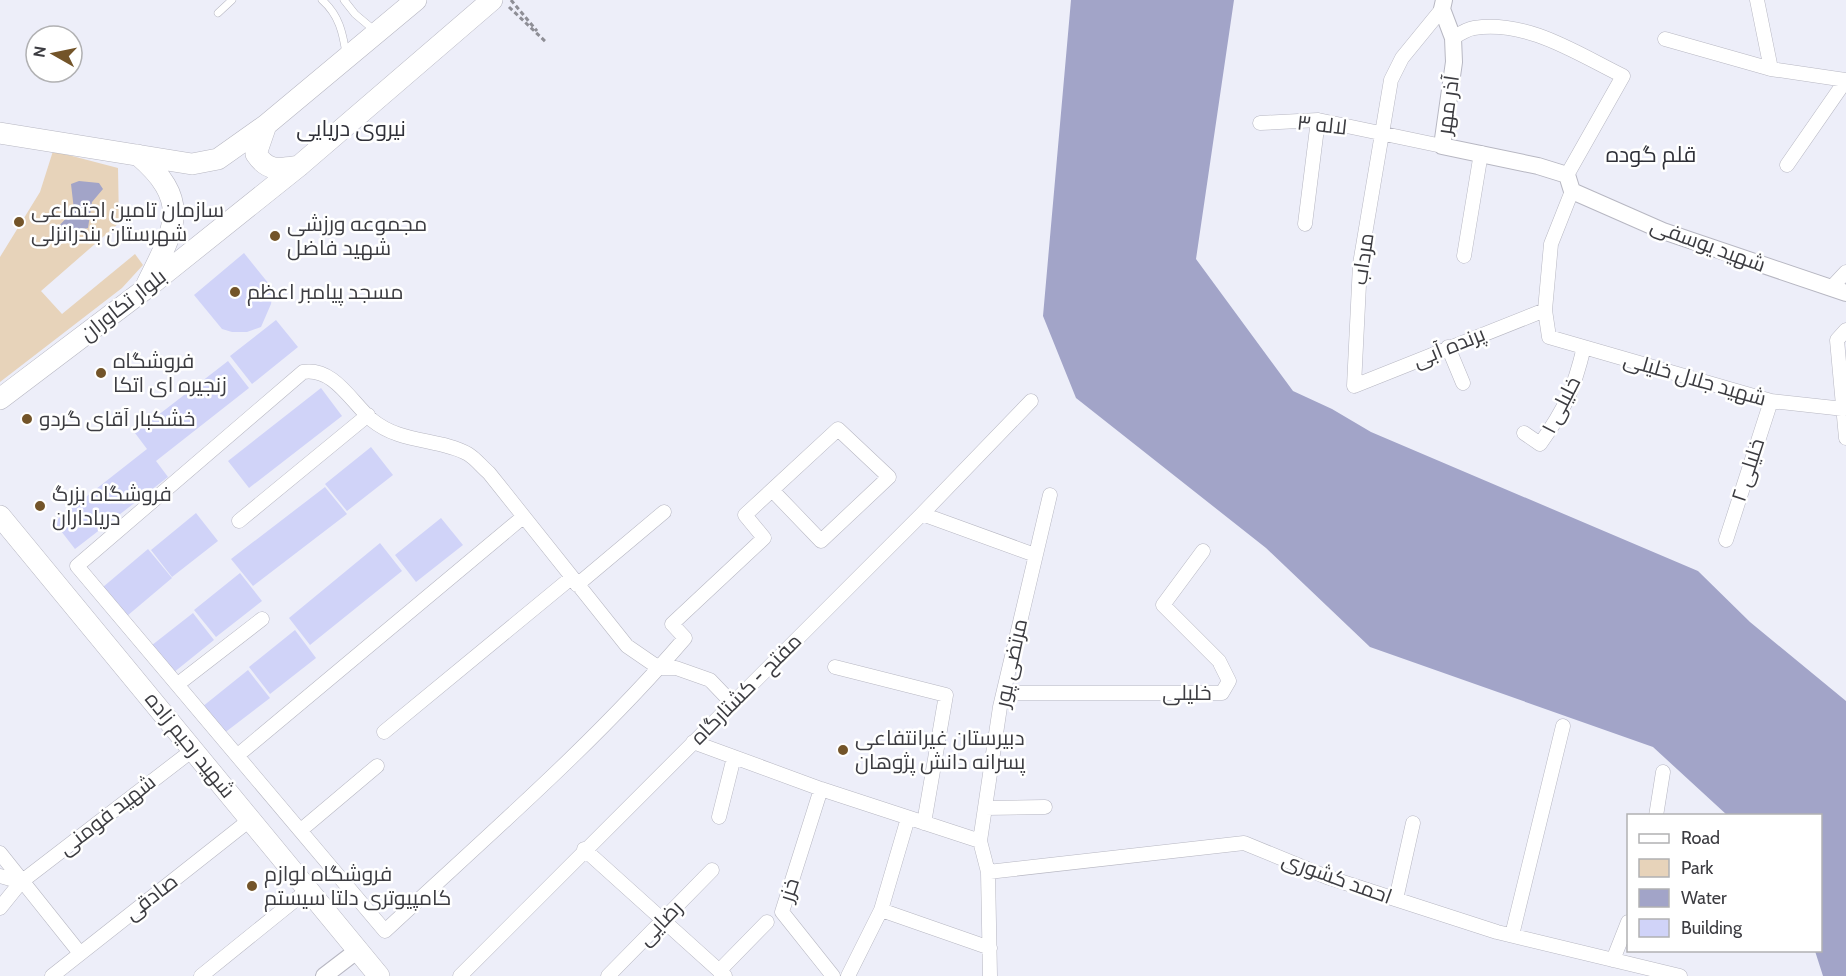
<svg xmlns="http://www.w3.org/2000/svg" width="1846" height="976" font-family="Cabin,Cairo,sans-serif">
<rect width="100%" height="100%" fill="#edeef9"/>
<path fill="#e7d3ba" d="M53,151L118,168L119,223L41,291L62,314L135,254L143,265L122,288L0,382V257L40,192Z"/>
<path fill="#a2a4c8" d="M1071,0H1234L1196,259L1293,391L1332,409L1371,432L1698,571L1750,622L1846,701V976H1823L1815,951L1820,950V816L1727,815L1653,747L1370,647L1266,548L1076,398L1043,316Z
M79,181L99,183L103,189L92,202L88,228L60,234L56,229L74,210L71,184Z"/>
<path fill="#d0d3f8" d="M244,253L273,289L271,304L261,327L247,332H232L222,329L194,295Z
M276,320L298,347L252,384L230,356Z
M228,361L249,388L156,461L168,477L75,549L54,522L147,449L135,433Z
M321,388L342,416L249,488L228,461Z
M371,447L393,475L347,511L325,484Z
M325,487L347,514L253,586L231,559Z
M196,513L218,541L172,577L151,550Z
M441,518L463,545L416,582L395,555Z
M380,543L402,571L310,645L289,618Z
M148,549L172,578L127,616L103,587Z
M240,573L262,601L216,637L194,610Z
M193,613L214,640L168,677L147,649Z
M295,630L316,658L270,694L249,667Z
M248,670L270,698L223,734L202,707Z"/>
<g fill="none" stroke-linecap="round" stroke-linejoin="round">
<defs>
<path id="service" d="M322,0C339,15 343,33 346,54
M344,0L355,14L374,30
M218,13L232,0"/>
<path id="minor" d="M1757,0L1771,69L1846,80
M1442,9L1402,58L1391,80L1360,264L1354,386L1545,310
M1453,38C1459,34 1467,29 1474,28C1528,20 1576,53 1623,76L1567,175
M1665,39L1771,69
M1260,123L1318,120L1442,146
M1787,165L1846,80
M1572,191L1551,244L1545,310L1549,337L1771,401L1844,409
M1305,224L1318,120
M1464,256L1481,153
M1831,288L1846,272
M1846,330L1837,340L1846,438
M1448,347L1463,383
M1524,433L1540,444C1565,409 1574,389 1584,347
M922,514L1035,555
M239,521L368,415
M1726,540L1771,401
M577,585L664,512
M835,667L946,695L924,823
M178,684L262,619
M1005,693H1222L1229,681L1219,661L1163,605L1203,551
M732,703L710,680L676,668H659L627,646L489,473C482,467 475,458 468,454C439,438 401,444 372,420C351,402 334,367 303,372L77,566L385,931C487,836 594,744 685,638L672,624L764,538L745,515L838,429L889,477L821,541L772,490
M384,732L571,578
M693,742L821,789L980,841
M238,755L523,517
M821,789L782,912L833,976
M985,808L1045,807
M1656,816L1663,772
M719,817L734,757
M301,830L377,766
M584,849L725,976
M0,853L79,952
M988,872L1244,843L1327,877L1497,932L1680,976
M0,876L21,882
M1396,899L1413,823
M0,908L21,882L194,749
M881,910L990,948
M1512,935L1563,726
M1613,960L1628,922
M719,971L767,922
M52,976L251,819
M201,976L310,888
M460,976L922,514L1031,401
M608,976L712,870
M848,976L881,910L908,818
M990,976L988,872L980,841L1000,707L1050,495"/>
<path id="tertiary" d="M1444,0L1442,9L1453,38L1454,62L1442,146L1538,166L1567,175L1572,191L1663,231L1846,293
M324,976L358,950"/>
<path id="primary" d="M266,125L256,154C268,172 279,169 299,166
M0,133L192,164L218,159L266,125L416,0
M138,155C193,202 174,229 147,284
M0,399L144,290L299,166L492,0
M0,516L379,976"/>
</defs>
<use href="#service" stroke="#b7b7c2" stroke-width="8"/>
<use href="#minor" stroke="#b7b7c2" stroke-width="15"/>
<use href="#tertiary" stroke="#b7b7c2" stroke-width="18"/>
<use href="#primary" stroke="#b7b7c2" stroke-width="22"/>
<path stroke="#8e8e96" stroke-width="3" stroke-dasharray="4.5 3" stroke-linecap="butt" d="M511,0L537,31
M509,7L547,43"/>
<use href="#service" stroke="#fff" stroke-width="7"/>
<use href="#minor" stroke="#fff" stroke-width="14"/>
<use href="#tertiary" stroke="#fff" stroke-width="16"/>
<use href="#primary" stroke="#fff" stroke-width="21"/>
</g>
<g fill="#735429" stroke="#fff" stroke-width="2">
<circle cx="19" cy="222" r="6"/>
<circle cx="275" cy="236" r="6"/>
<circle cx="235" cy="292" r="6"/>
<circle cx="101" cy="373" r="6"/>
<circle cx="27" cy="419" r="6"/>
<circle cx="40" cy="506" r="6"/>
<circle cx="843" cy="750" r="6"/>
<circle cx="252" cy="886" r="6"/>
</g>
<g text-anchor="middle" stroke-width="5" stroke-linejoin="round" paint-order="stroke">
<g font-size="21" fill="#3c3c41" stroke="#fff">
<text transform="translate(1448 105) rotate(-82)" y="7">آذر مهر</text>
<text transform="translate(1322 125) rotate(6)" y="7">لاله ۳</text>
<text transform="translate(1708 245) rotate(20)" y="7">شهید یوسفی</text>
<text transform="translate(1363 259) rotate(-82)" y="7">مرداب</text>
<text transform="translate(123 305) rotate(-38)" y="7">بلوار تکاوران</text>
<text transform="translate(1449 347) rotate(-22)" y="7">پرنده آبی</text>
<text transform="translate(1695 379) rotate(16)" y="7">شهید جلال خلیلی</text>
<text transform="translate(1561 405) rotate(-63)" y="7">خلیلی ۱</text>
<text transform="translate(1748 470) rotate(-72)" y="7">خلیلی ۲</text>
<text transform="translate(1011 663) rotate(-78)" y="7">مرتضی پور</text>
<text transform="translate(746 689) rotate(-45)" y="7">مفتح - کشتارگاه</text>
<text x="1187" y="700">خلیلی</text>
<text transform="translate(190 745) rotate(51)" y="7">شهید رحیم زاده</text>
<text transform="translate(107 815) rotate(-38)" y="7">شهید فومنی</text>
<text transform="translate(1337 878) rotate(20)" y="7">احمد کشوری</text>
<text transform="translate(789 890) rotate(-72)" y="7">خزر</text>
<text transform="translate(151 897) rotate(-38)" y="7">صادقی</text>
<text transform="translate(660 923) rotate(-46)" y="7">رضایی</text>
</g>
<g font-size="21" fill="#3c3c41" stroke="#fff" text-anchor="start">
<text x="31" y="217">سازمان تامین اجتماعی<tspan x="31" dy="24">شهرستان بندرانزلی</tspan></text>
<text x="287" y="231">مجموعه ورزشی<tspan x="287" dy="24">شهید فاضل</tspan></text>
<text x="247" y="299">مسجد پیامبر اعظم</text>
<text x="113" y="368">فروشگاه<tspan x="113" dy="24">زنجیره ای اتکا</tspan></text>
<text x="39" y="426">خشکبار آقای گردو</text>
<text x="52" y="501">فروشگاه بزرگ<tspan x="52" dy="24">دریاداران</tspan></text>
<text x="855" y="745">دبیرستان غیرانتفاعی<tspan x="855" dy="24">پسرانه دانش پژوهان</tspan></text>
<text x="264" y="881">فروشگاه لوازم<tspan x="264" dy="24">کامپیوتری دلتا سیستم</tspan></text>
</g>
<g font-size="22" fill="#2f3038" stroke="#fff">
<text x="351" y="136">نیروی دریایی</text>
<text x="1651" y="162">قلم گوده</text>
</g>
</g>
<rect x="1627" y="814" width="195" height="138" fill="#ffffff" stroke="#b1b1b3" stroke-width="1.5"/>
<rect x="1639" y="834" width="30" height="9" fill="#ffffff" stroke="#b1b1b3" stroke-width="1.5"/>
<text x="1681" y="844" font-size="18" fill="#3c3c41">Road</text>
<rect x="1639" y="859" width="30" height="18" fill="#e7d3ba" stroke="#b1b1b3" stroke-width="1.5"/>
<text x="1681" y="874" font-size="18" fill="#3c3c41">Park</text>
<rect x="1639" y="889" width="30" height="18" fill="#a2a4c8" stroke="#b1b1b3" stroke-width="1.5"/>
<text x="1681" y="904" font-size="18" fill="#3c3c41">Water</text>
<rect x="1639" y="919" width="30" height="18" fill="#d0d3f8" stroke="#b1b1b3" stroke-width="1.5"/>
<text x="1681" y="934" font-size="18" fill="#3c3c41">Building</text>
<g transform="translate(54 54) rotate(279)"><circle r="28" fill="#ffffff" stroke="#b1b1b3" stroke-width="1.5"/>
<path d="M0-4.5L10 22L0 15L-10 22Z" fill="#735429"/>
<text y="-9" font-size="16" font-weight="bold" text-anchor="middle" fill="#3c3c41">N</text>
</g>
</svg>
